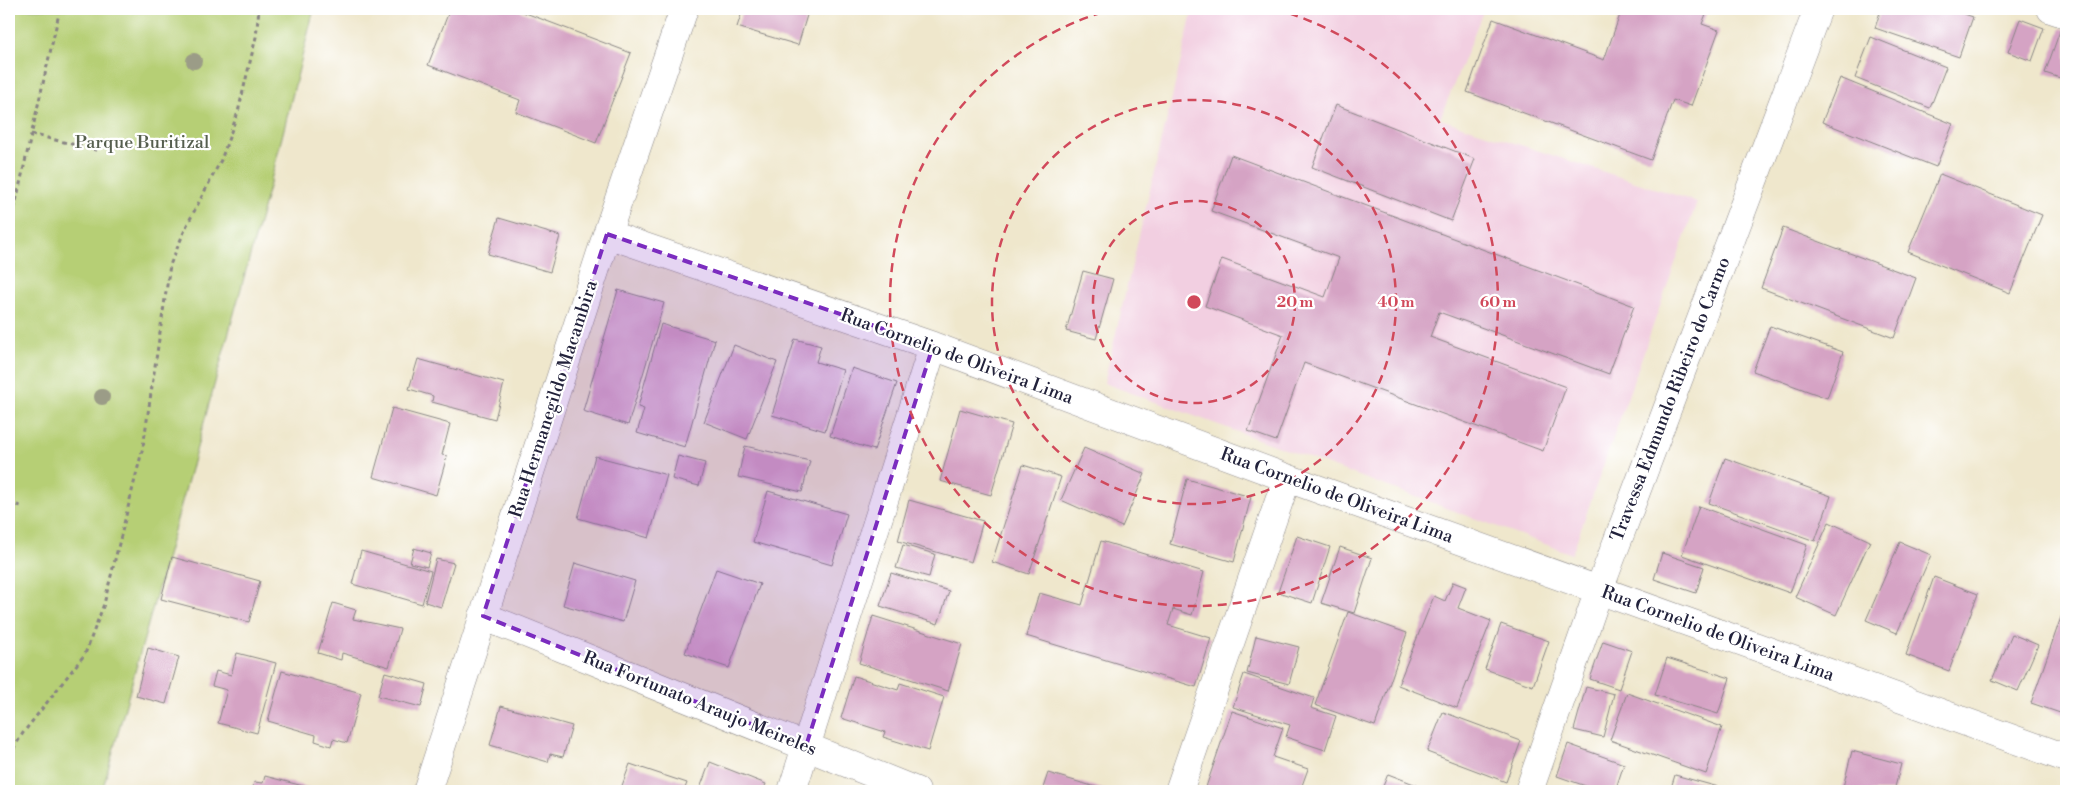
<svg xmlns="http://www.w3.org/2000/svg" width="2075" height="800" font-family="'Libre Bodoni',serif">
<rect width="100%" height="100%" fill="#fff"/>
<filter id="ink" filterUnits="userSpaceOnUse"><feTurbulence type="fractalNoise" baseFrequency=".02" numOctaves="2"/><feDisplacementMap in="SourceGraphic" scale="10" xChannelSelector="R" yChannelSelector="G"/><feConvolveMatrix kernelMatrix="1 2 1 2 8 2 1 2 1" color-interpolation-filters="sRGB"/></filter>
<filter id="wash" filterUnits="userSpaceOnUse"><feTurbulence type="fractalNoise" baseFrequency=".0096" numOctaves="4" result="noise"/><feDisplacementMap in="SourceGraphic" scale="20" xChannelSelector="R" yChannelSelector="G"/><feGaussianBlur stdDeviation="1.12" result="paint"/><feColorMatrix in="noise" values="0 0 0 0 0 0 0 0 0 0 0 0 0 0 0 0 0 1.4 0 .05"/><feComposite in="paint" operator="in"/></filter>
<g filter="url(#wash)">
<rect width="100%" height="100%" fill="#efe7cc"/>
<path fill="#f2cfe1" d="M1193,9H1484L1440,119L1697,202L1572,554L1104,383Z"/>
<path fill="#b6cf74" stroke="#6c7858" d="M9,9H314L274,169L102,791H9Z"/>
<g id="blocks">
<path fill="#d5a3c4" d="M450,9H515L631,53L596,143L516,112L520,100L428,65Z
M743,9H799L808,12L798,45L737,27Z
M1622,9H1708L1702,24L1719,30L1691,106L1673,100L1651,160L1467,92L1493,19L1604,60Z
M1881,9H1950L1973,17L1959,57L1875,28Z
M2020,19L2044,28L2032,61L2008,52Z
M2061,28L2066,30V80L2045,73Z
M1871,37L1946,67L1930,108L1855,78Z
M1840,78L1953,124L1936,167L1822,122Z
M1336,105L1475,159L1451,221L1312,167Z
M1231,155L1634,306L1609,374L1439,312L1430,337L1566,387L1543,451L1304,363L1276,441L1248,431L1283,335L1205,306L1222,259L1325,297L1339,258L1211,211Z
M1940,174L2042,215L2010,293L1908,252Z
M499,218L560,236L550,272L488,254Z
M1783,228L1916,278L1894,338L1761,288Z
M1083,271L1113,279L1096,339L1066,331Z
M618,290L664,303L628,425L583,411Z
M661,324L715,340L685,447L637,433L644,409L638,407Z
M1770,326L1843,352L1827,398L1753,371Z
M795,339L821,346L816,362L843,370L825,431L772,415Z
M734,345L777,362L747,439L704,422Z
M418,359L504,383L495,419L432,402L433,396L409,389Z
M852,368L897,383L874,450L830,436Z
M392,408L450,424L442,455L447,456L436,495L373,477Z
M960,409L1012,424L991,495L940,481Z
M745,446L810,461L802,492L738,477Z
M1084,448L1145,474L1122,527L1061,500Z
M595,456L667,475L649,538L578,518Z
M678,456L705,463L699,486L672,479Z
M1725,458L1831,496L1815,541L1709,503Z
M1023,465L1061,477L1029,574L992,562Z
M1187,479L1251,497L1234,562L1170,544Z
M768,491L847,514L832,565L753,542Z
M909,500L983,521L971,562L898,541Z
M1699,506L1807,545L1790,593L1682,555Z
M1829,522L1870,541L1836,615L1795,597Z
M1297,536L1330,547L1312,603L1278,592Z
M1101,541L1204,572L1192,615L1173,609L1168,625L1211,638L1196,687L1026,636L1039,593L1082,605Z
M1900,542L1931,555L1897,633L1866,620Z
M903,545L935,554L929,577L896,568Z
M1340,547L1372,558L1354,613L1321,603Z
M414,548L431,553L427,567L410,563Z
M361,551L431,571L422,604L352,584Z
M1662,553L1704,567L1696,593L1654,579Z
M172,557L260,581L249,622L161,599Z
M436,559L454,563L441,607L425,602Z
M575,563L635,581L623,622L563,605Z
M716,569L760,584L729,668L685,653Z
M891,573L949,591L938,624L880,606Z
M1934,577L1978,594L1949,671L1906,655Z
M1453,582L1466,587L1458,608L1491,621L1457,708L1398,685L1434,596L1445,601Z
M333,603L356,610L353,619L400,629L389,667L342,653L341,660L318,653Z
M2066,603V715L2031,703Z
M1348,612L1407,633L1375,726L1315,705Z
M873,616L962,644L948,691L859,663Z
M1501,624L1549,641L1533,686L1485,669Z
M2012,634L2038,645L2018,691L1992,680Z
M1256,636L1299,647L1289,684L1247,673Z
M1603,641L1632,651L1619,689L1590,679Z
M148,648L179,657L166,704L136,696Z
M237,653L276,663L257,733L218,723L227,690L212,686L216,671L231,675Z
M1667,658L1730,678L1718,714L1655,695Z
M282,671L361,693L347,743L333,739L331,746L315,741L316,735L268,721Z
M385,672L427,684L421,707L378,696Z
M1244,674L1314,698L1311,708L1336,716L1325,750L1286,737L1290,725L1233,707Z
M854,676L898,690L900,683L944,697L928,751L883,737L885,732L841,718Z
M1586,687L1614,694L1603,737L1574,730Z
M1627,693L1722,727L1706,774L1610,740Z
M501,706L572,726L563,757L550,754L548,762L490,745Z
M1232,711L1283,728L1273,757L1308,769L1300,791H1219L1206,787Z
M1443,712L1521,741L1506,782L1427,752Z
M1568,744L1624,764L1615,791H1600L1557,776Z
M1852,751L1901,764L1894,791H1842Z
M710,762L766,784L763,791H699Z
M630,764L687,783L684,791H620Z
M1048,773L1109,791H1042Z
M1388,774L1432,791H1381Z
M1675,775L1733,791H1670Z
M265,776L322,791H252L254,782L263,783Z"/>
</g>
</g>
<g filter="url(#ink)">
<use href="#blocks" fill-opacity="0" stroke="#888484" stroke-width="1"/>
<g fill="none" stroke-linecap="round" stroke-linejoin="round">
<defs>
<path id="minor" d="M2051,9L2066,14
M607,234L933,346L1287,478L2066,758
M483,616L916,791
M427,791L607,234L684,9
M792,791L933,346
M1179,791L1287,478
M1529,791L1599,590L1818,9"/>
</defs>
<use href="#minor" stroke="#888484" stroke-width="29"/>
<path stroke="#888484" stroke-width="3" stroke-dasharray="4 4" stroke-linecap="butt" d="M31,134L100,151
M9,232L60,9
M9,503L21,506
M9,756L23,733L85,654L104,604L143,447L170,265L187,225L221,160L238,112L256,37L259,9"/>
<use href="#minor" stroke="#fff" stroke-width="28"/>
</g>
<g fill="#9b9c87">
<circle cx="194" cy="61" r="8"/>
<circle cx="102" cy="397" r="8"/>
</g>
</g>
<path fill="#7b2cbf" fill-opacity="0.2" stroke="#7b2cbf" stroke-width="4" stroke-dasharray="10 6" stroke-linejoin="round" d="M607,234L933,346L806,746L483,616Z"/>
<g fill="none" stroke="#d1495b" stroke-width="2.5" stroke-dasharray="9 6">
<circle cx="1194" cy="302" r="101"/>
<circle cx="1194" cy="302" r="202"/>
<path d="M1275 9A304 304 0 1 1 1113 9"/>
</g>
<g text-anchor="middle" stroke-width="4.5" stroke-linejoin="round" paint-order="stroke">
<g font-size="18" fill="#565f4f" stroke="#fff">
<text x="142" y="148">Parque Buritizal</text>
</g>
<g font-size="18" fill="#22223b" stroke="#fff">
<text transform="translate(957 356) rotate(20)" y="6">Rua Cornelio de Oliveira Lima</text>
<text transform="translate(553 399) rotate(-72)" y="6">Rua Hermanegildo Macambira</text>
<text transform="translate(1670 399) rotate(-69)" y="6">Travessa Edmundo Ribeiro do Carmo</text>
<text transform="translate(1337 495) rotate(20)" y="6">Rua Cornelio de Oliveira Lima</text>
<text transform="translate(1718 633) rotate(20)" y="6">Rua Cornelio de Oliveira Lima</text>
<text transform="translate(700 703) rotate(22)" y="6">Rua Fortunato Araujo Meireles</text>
</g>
</g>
<circle cx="1194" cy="302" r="8" fill="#d1495b" stroke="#fff" stroke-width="2.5"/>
<g font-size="15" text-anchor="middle" font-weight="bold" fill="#d1495b" stroke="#fff" stroke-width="4.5" stroke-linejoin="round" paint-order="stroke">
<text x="1295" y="307">20 m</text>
<text x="1396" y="307">40 m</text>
<text x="1498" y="307">60 m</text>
</g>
<rect width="2075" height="800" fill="none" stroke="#fff" stroke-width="30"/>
</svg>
